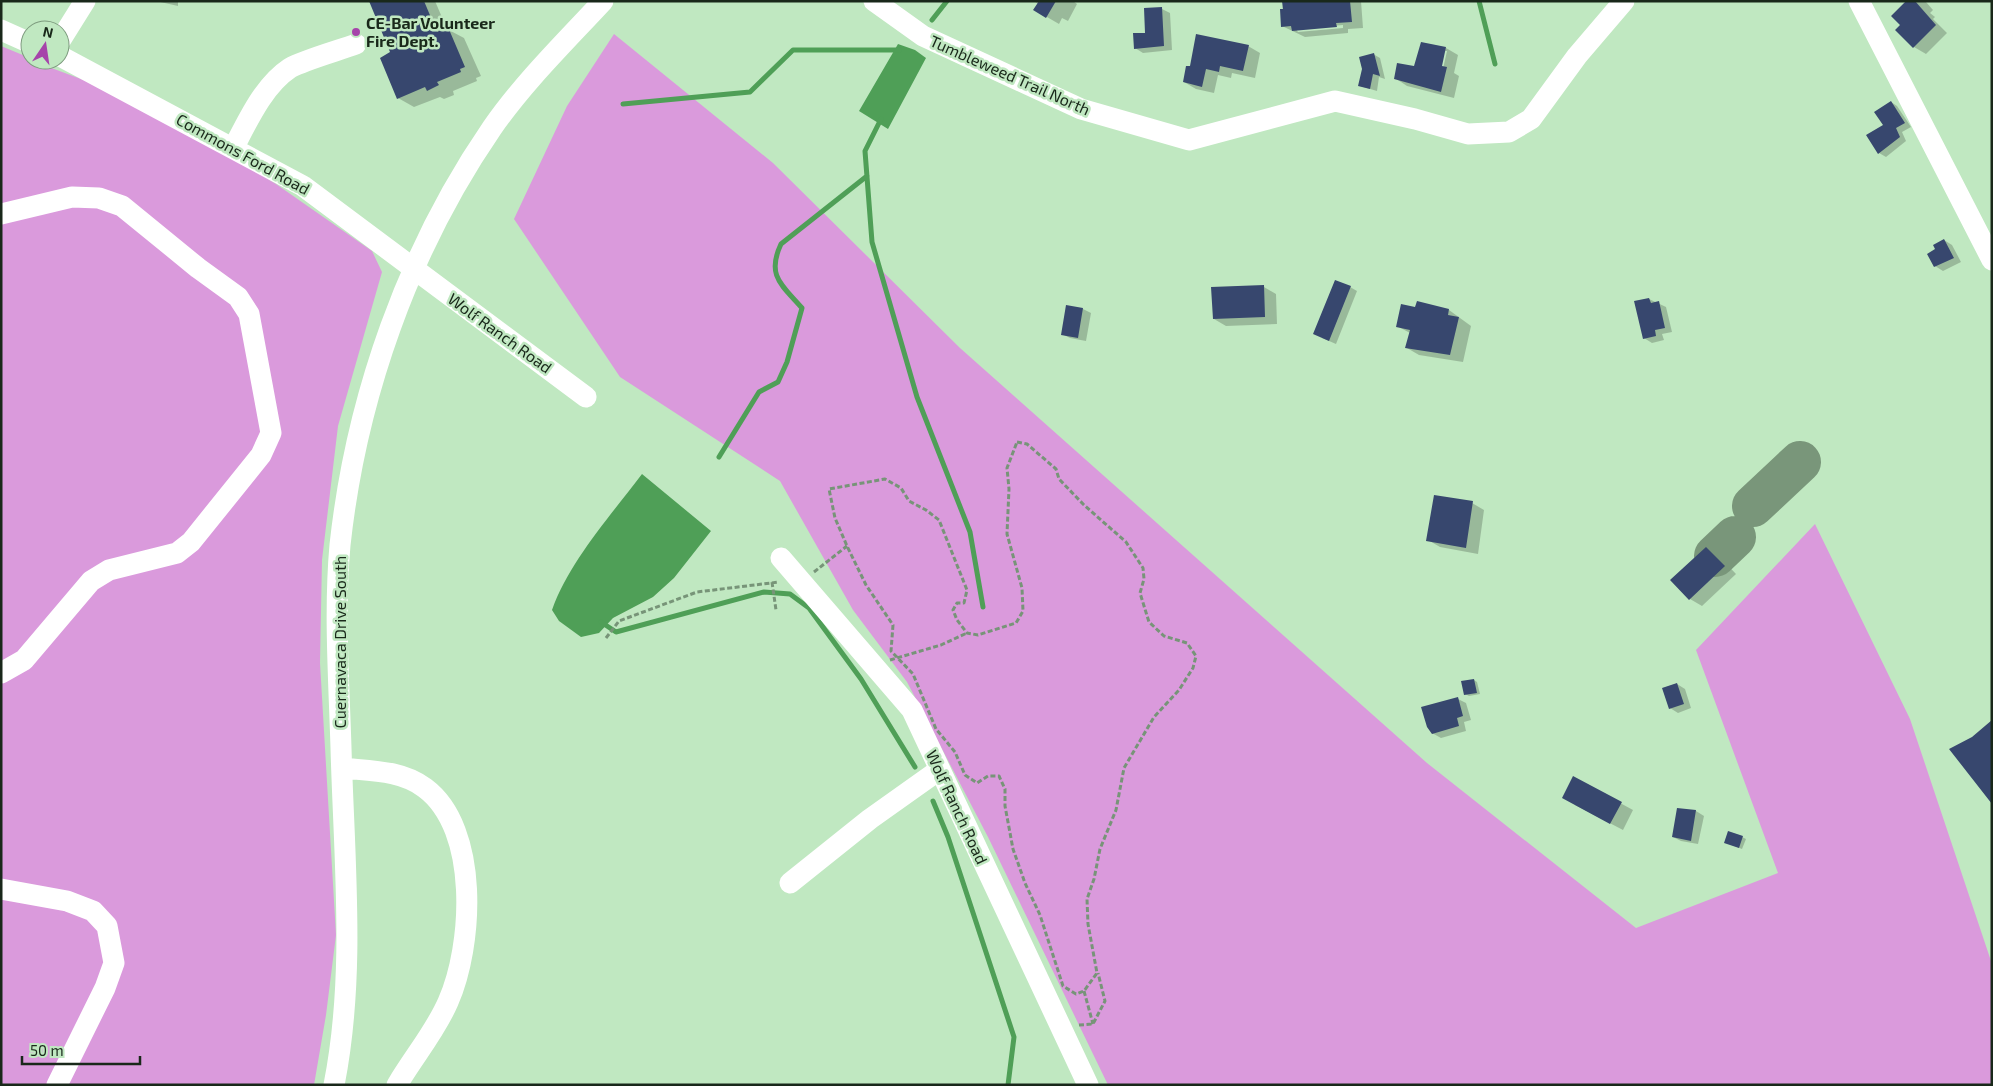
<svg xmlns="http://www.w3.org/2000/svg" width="1993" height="1086" font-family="'Exo 2',sans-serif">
<rect width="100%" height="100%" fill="#c0e8c1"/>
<path fill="#da9adc" d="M614,34L773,163L960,348L1427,763L1636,928L1778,873L1696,650L1815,524L1910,719L1992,964V1085H1108L988,837L907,682L853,610L780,481L620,377L514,219L567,106Z
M1,46L30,58V60L89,82L214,147L276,184L372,251L382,272L338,426L322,560L320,663L336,935L326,1015L314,1085H1Z"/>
<path fill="#4f9f57" d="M898,44L915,50L926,58L888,129L859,111Z
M642,474L711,531L674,578L653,597L613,618L599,633L581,637L559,621L552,610C569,562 611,515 642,474Z"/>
<path fill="#0003" fill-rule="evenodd" d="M156,1H178V6Z
M370,1H435L447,29L464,38L481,76L476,78L477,81L453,91L454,95L444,99L440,97L414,107L398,98L392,52Z
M1034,1H1073L1077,4L1068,21L1062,18L1059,24L1035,10L1038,4Z
M1283,1H1361L1363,28L1348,29V33L1305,37L1282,26ZM1343,25V28L1298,32L1296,29Z
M1908,1L1926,2L1933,10L1930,13L1935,17L1933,19L1947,33L1926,54L1914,47L1901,25Z
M1145,9H1162L1170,13L1172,50L1143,53L1135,48L1147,34Z
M1248,46L1260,53L1255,78L1232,73L1231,78L1218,75L1214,93L1196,89L1184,82L1187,67Z
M1446,48L1458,55L1454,73L1459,76L1454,98L1407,86L1395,78ZM1444,51H1447L1442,73L1439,72Z
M1373,54L1380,58L1385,79L1379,77L1377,91L1360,86Z
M1891,102L1897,106L1911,127L1902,132L1906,141L1886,157L1879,153L1868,135L1885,125Z
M1944,240L1952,245L1961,262L1943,271L1935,266L1928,255L1937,250Z
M1264,287L1276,294L1277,324L1226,326L1214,319Z
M1350,287L1357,291L1336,344L1322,338Z
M1649,299L1666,307L1672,332L1662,334L1664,340L1652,343L1644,338Z
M1418,302L1449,310L1471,326L1463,362L1419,355L1407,348L1410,333L1397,326L1416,308Z
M1067,306L1083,309L1091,313L1086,341L1070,338L1062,334Z
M1472,503L1484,510L1478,554L1440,547L1428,540Z
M1706,548L1718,555L1736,574L1702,606L1690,599Z
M1474,680L1477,682L1480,694L1469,696L1465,694Z
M1677,684L1685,689L1691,708L1678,713L1670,708Z
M1458,699L1466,703L1471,720L1464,722L1466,731L1441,738L1432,733Z
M1574,778L1633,810L1623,830L1575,805Z
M1678,809L1696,811L1704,816L1698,844L1681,841L1673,837Z
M1742,837L1746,839L1742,849L1729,844Z"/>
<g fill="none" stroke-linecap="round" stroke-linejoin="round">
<path stroke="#4f9f57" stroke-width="5" d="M1479,1L1495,64
M932,20L947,1
M623,104L750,92L793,50H899
M881,119L865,151L872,242L917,397L970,532L983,607
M719,457L759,392L778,382L787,362L802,308C782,285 766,276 781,244L867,176
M601,622L616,632L764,592L790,594L809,608L861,679L915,767
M933,801L948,837L1014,1037L1008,1085"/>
<path stroke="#79967a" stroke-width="42" d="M1753,506L1800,462
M1715,556L1735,537"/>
</g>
<path fill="#37476e" d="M369,1H424L437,32L448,27L465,67L460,69L461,72L437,82L439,85L427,91L425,87L397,99L380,58L390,52Z
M1039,1H1056L1046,18L1033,10Z
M1282,1H1350L1352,22L1336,23L1337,27L1292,31L1291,26L1281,27L1280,9H1283Z
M1906,1H1915L1936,25L1913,48L1895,30L1900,25L1891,16Z
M1162,7L1164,46L1134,49L1133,33H1145L1144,8Z
M1196,34L1249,45L1243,71L1220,66L1219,72L1206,69L1202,87L1183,82L1186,66H1190Z
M1421,42L1446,47L1442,66L1447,67L1441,92L1394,79L1397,63L1414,66Z
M1374,53L1380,76L1373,74L1370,89L1358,86L1362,69L1359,57Z
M1891,101L1905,123L1896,128L1900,137L1878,154L1866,135L1883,125L1874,112Z
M1944,239L1954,258L1934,267L1927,254L1935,249L1933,245Z
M1335,280L1351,286L1329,341L1313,334Z
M1264,285L1265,317L1213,319L1211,287Z
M1649,298L1651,303L1659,301L1665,328L1655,330L1656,336L1643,339L1634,301Z
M1417,301L1449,309L1448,315L1459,317L1450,355L1405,348L1410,330L1396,327L1401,304L1415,307Z
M1066,305L1083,308L1078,338L1061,335Z
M1434,495L1473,501L1466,548L1426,541Z
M1706,547L1725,566L1689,600L1670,580Z
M1474,679L1477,693L1464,695L1461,681Z
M1677,683L1684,704L1669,709L1662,688Z
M1458,697L1463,716L1457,718L1459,726L1432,734L1427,727L1421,707Z
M1992,720V804L1949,749L1972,737Z
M1573,776L1622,802L1610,824L1562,798Z
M1677,808L1696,810L1691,841L1672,837Z
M1728,831L1743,836L1739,848L1724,843Z"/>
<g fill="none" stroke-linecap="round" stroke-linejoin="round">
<path stroke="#779478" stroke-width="3" stroke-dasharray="5 2.5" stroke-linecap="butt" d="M1017,442L1027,444L1056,469L1059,479L1084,505L1126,542L1143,568L1144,579L1140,593L1149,622L1164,636L1187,643L1196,656L1193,668L1179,690L1154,717L1124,768L1116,810L1100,849L1094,879L1087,899L1088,924L1097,973L1084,991L1076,994L1063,986L1040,915L1025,883L1013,849L1005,806V789L999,776H988L977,783L965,775L955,752L936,729L913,674L891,651L893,625L866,585L847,546L835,518L829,489L885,479L901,488L909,501L926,510L939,520L967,590L964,603H957L953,610L957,620L967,633L978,635L1016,623L1023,611L1022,588L1007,534L1009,489L1007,468Z
M814,572L847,546
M772,582L776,610
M606,638L619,621L697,592L779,582
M890,660L941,645L967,633
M1084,991L1093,1024
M1079,1025L1093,1024L1105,1001L1098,973"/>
<path stroke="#fff" stroke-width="21" d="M874,1L923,36L1081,109L1189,140L1335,101L1415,119L1468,134L1509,132L1531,119L1577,56L1624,1
M1859,1L1992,260
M1,30L30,43
M60,41L85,1
M60,56L303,186L586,397
M234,147C248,120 264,85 290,68C304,60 340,50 356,44
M1,214L72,197L99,198L122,206L198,268L238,297L249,314L271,433L261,455L191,542L177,553L109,570L91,581L24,660L1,673
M781,558L912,710L1088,1085
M342,768C370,771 401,770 425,788C480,829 473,946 448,1002C435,1032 414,1056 397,1085
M790,883L870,819L939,770
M1,889L67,901L93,911L107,926L114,963L105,988L57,1085
M334,1085C356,974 344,860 341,748C339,681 334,612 340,545C356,398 408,250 492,128C524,82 565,42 603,1"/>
</g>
<circle fill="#a644aa" stroke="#c0e8c1" stroke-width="2" cx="356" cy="32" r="5"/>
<g text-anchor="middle" stroke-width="5" stroke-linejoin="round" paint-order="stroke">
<g font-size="16" font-weight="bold" fill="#19281a" stroke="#c0e8c1" text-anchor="start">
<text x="366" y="29">CE-Bar Volunteer<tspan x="366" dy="18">Fire Dept.</tspan></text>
</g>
<g font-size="16" fill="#19281a" stroke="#c0e8c1">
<text transform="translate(1010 75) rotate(24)" y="6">Tumbleweed Trail North</text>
<text transform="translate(243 154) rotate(29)" y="6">Commons Ford Road</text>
<text transform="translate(500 333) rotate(36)" y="6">Wolf Ranch Road</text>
<text transform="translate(340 642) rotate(-90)" y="6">Cuernavaca Drive South</text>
<text transform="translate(957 807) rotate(65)" y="6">Wolf Ranch Road</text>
</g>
</g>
<rect width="1993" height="1086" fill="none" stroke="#19281a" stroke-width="5"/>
<g transform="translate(45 45) rotate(13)"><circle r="24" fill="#c0e8c1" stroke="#7d9b7e"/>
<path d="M0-4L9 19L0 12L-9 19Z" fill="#a644aa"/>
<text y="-8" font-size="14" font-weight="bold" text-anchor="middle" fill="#19281a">N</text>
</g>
<path d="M22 1056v8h118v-8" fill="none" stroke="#19281a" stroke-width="2.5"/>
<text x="30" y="1056" font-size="15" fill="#19281a" stroke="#c0e8c1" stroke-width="4" paint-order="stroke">50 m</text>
</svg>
